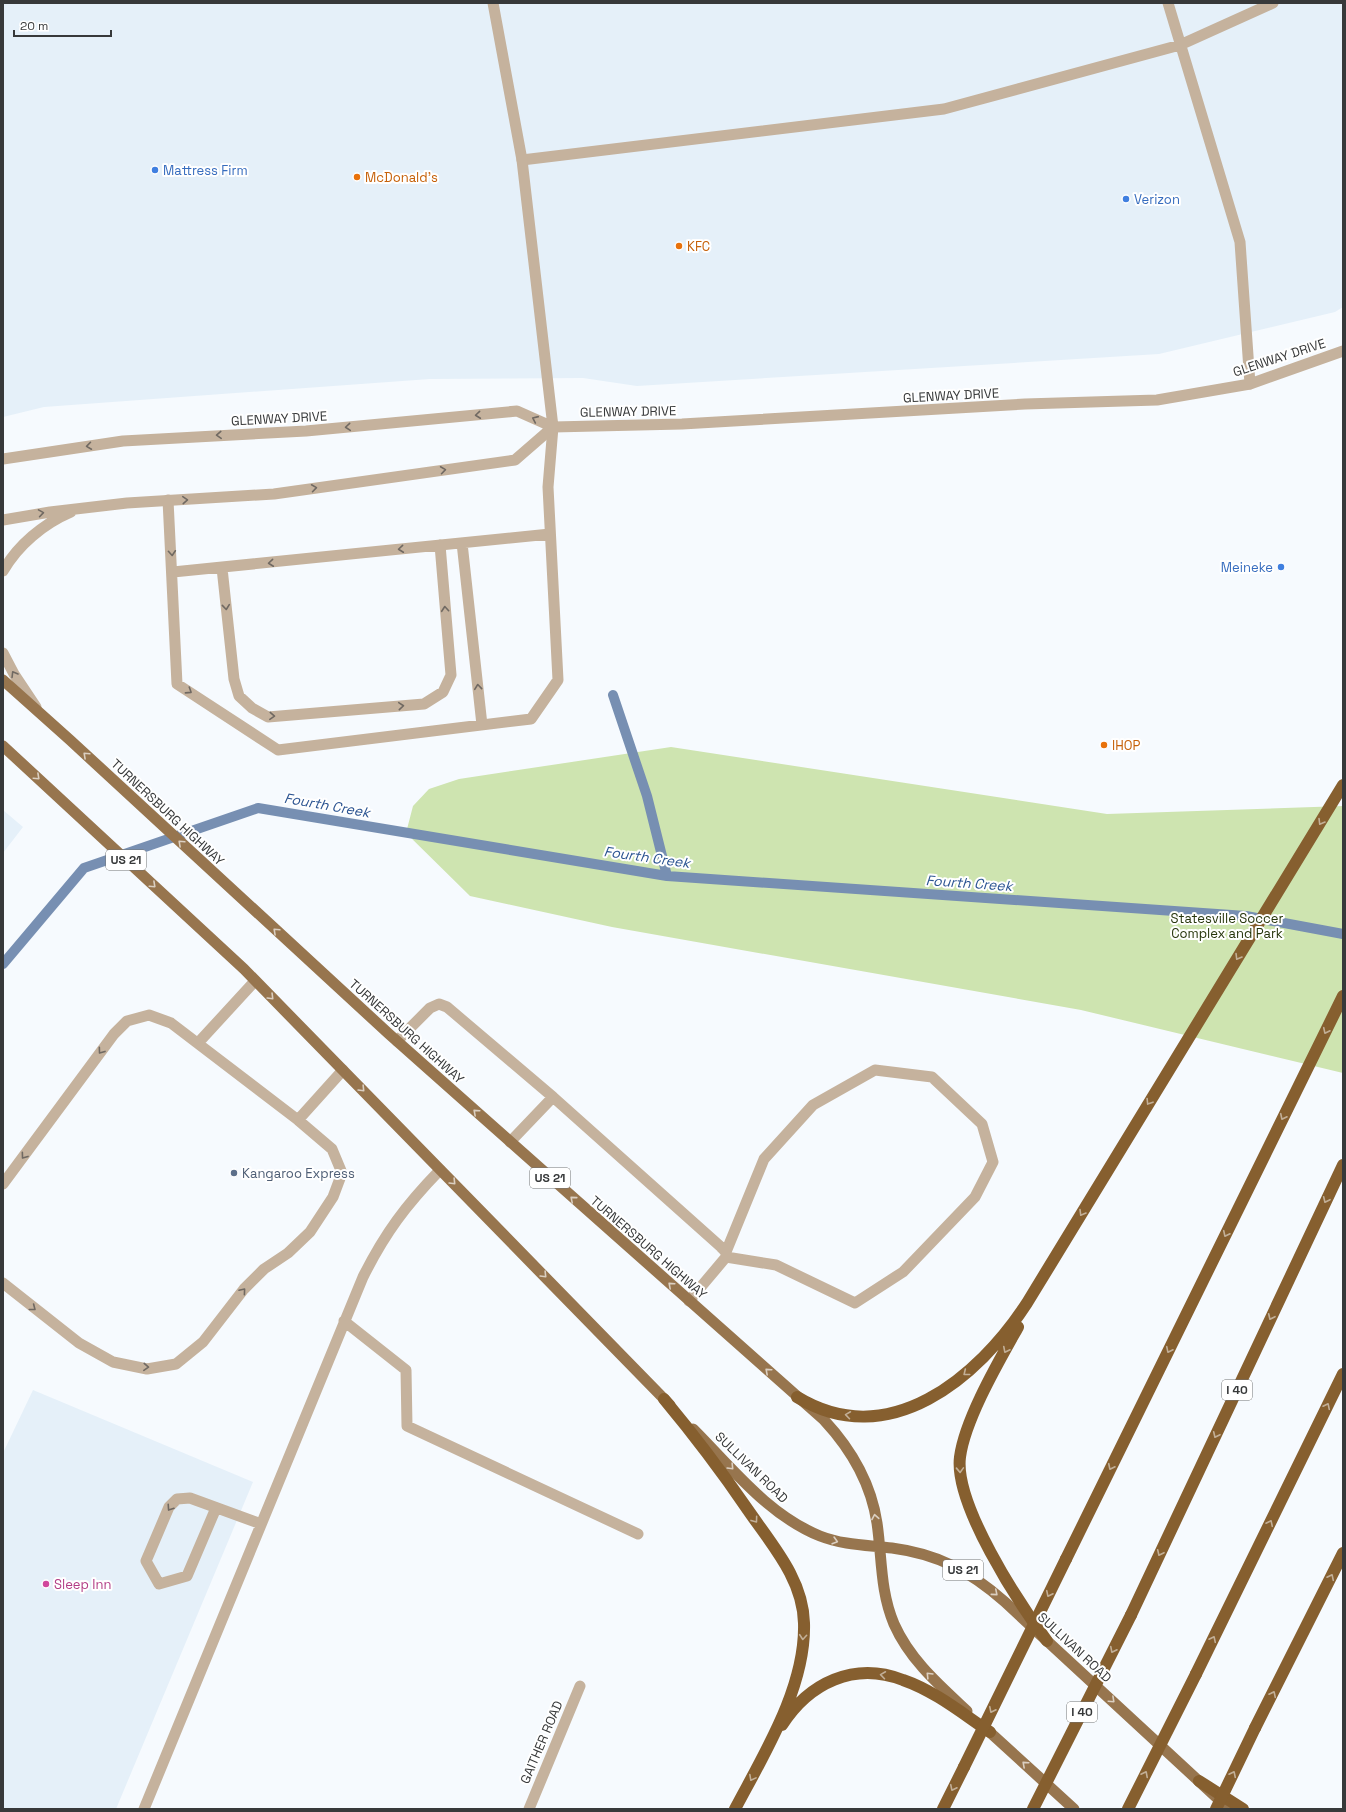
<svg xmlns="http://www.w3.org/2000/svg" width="1346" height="1812" font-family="'Space Grotesk',sans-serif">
<rect width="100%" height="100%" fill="#f6fafe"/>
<path fill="#e5f0f9" d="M3,3H1343V307L1335,312L1159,354L637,386L583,378L430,379L44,407L3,417Z
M3,810L23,827L3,853Z
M33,1390L253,1482L116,1809H3V1453Z"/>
<path fill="#cee4b0" d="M671,747L1107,814L1343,806V1073L1081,1010L612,927L470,896L406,833L413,806L429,789L459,779Z"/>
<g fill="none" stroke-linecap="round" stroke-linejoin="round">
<path stroke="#778fb2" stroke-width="10" d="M613,695L647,796L667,876
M3,964L84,868L258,808L667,876L1246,916L1343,934"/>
<path stroke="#c5b29d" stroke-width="11" d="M1168,3L1240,242L1250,384
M522,160L944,109L1180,45L1273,3
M168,500L177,684L278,750L531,719L558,680L548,487L553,427
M462,543L482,725
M222,568L234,679L239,696L252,708L268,717L424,704L443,692L451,675L440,545
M173,572L550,534
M397,1041L430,1008L439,1004L447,1007L553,1097L721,1247L726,1252V1257L689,1301
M198,1043L255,981
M298,1120L343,1070
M510,1142L553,1097
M3,1184L114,1034L127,1021L149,1015L171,1023L298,1120L332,1149L342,1173L333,1197L310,1232L288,1253L264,1269L244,1289L203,1342L176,1364L147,1369L113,1362L79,1343L3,1283
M726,1257L776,1265L855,1303L903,1272L975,1197L993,1162L982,1124L932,1077L875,1070L813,1105L764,1159L726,1252
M344,1321L406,1370L407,1426L638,1534
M216,1508L187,1576L159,1584L146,1561L169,1507L177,1499L190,1498L261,1524
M144,1809L363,1277C385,1233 406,1205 440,1170
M529,1809L580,1686"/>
<path stroke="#c5b29d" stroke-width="11" d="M493,3L522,160L553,427
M3,459L123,441L306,431L517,411L553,427L682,424L1025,404L1157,400L1250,384L1343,351
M3,520L50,512L127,503L274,494L515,460L553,427
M3,571C18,545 43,524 71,512
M3,653L14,674L36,707"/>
<path stroke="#97754e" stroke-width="11" d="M3,680L70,740L389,1034L824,1420C851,1449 871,1483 877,1523C882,1557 880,1591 894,1624C910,1660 939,1685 967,1711
M3,746L244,969L670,1405
M693,1429C732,1468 768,1515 820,1536C843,1545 867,1545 892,1548C938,1554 970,1571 1005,1602L1229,1809
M983,1726L1074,1809"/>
<path stroke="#865f2f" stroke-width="12" d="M1018,1327C999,1361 965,1419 960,1457C954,1504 1018,1602 1047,1641
M797,1397C889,1453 978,1378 1027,1303L1343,785
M664,1399C694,1435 722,1472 748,1510C772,1545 803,1579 804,1623C806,1687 764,1754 735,1809
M1066,1559L1343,996
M1131,1615L1343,1165
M1196,1674L1343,1374
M782,1725C809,1683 854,1661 903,1680C935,1691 963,1714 990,1732
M1255,1728L1343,1553
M1199,1781L1243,1809
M943,1809L964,1767"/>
<path stroke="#865f2f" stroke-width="12" d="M964,1767L1066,1559
M1033,1809L1131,1615
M1128,1809L1196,1674
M1216,1809L1255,1728"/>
</g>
<defs><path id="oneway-chevron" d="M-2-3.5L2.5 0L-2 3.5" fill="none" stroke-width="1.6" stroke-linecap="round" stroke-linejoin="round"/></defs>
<g stroke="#706962">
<use href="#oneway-chevron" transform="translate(478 415) rotate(174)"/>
<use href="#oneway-chevron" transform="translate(535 419) rotate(-156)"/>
<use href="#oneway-chevron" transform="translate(348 427) rotate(175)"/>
<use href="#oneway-chevron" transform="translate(219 435) rotate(177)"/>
<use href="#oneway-chevron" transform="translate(89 446) rotate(172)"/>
<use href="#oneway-chevron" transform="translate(443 470) rotate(-8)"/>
<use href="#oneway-chevron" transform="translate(314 488) rotate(-8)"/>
<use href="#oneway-chevron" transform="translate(185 500) rotate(-4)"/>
<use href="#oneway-chevron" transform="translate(41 513) rotate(-9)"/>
<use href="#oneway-chevron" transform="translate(401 549) rotate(174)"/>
<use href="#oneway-chevron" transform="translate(172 553) rotate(86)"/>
<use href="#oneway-chevron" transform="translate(271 563) rotate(174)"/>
<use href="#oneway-chevron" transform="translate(226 607) rotate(84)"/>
<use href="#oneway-chevron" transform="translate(445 609) rotate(-95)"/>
<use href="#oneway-chevron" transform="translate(14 674) rotate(-121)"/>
<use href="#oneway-chevron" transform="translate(478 687) rotate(-96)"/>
<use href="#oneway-chevron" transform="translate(189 691) rotate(33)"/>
<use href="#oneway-chevron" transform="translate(401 706) rotate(-5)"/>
<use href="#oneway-chevron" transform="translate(272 716) rotate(3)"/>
<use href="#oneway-chevron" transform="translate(101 1051) rotate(126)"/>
<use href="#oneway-chevron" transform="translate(24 1156) rotate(126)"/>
<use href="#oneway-chevron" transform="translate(243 1291) rotate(-50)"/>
<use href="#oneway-chevron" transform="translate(33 1308) rotate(38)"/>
<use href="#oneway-chevron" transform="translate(146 1367) rotate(3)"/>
<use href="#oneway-chevron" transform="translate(170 1508) rotate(124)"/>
</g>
<g stroke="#dbcfc1">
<use href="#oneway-chevron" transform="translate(86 755) rotate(-137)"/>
<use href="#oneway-chevron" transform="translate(37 777) rotate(43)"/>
<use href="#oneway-chevron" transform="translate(181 843) rotate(-137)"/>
<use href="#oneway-chevron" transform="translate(153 885) rotate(43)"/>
<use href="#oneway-chevron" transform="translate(276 931) rotate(-137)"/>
<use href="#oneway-chevron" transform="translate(271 997) rotate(45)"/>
<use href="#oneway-chevron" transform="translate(362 1089) rotate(46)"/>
<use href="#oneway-chevron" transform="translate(476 1112) rotate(-138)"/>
<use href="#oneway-chevron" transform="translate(453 1182) rotate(46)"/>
<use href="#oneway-chevron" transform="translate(573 1199) rotate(-139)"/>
<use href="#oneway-chevron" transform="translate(544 1275) rotate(46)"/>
<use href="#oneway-chevron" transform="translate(671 1285) rotate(-138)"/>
<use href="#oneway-chevron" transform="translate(768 1371) rotate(-138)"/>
<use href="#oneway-chevron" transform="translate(731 1467) rotate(46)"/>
<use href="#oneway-chevron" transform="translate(875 1517) rotate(-100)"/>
<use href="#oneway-chevron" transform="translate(835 1541) rotate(16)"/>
<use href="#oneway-chevron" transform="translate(995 1593) rotate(41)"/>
<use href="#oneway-chevron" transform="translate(929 1675) rotate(-134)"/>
<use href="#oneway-chevron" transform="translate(1112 1700) rotate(43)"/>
<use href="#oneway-chevron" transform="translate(1025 1764) rotate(-138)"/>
</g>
<g stroke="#c2af97">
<use href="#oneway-chevron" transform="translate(1321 822) rotate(121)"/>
<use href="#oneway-chevron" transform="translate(1238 957) rotate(121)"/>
<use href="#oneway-chevron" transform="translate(1326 1031) rotate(116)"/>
<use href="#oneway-chevron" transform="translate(1149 1102) rotate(122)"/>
<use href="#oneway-chevron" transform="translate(1283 1117) rotate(116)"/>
<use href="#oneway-chevron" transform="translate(1326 1200) rotate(115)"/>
<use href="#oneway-chevron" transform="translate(1082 1213) rotate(121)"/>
<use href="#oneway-chevron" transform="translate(1226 1234) rotate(116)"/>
<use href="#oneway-chevron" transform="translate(1271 1317) rotate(115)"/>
<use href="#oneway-chevron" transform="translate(1006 1350) rotate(117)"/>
<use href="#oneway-chevron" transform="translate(1169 1350) rotate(116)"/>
<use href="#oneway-chevron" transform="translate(966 1373) rotate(141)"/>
<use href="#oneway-chevron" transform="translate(1327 1406) rotate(-64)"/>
<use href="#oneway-chevron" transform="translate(848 1415) rotate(-172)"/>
<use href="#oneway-chevron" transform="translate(1216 1435) rotate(115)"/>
<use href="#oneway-chevron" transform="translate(1111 1467) rotate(116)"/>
<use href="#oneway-chevron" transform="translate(960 1470) rotate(88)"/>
<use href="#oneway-chevron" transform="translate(755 1520) rotate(54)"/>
<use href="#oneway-chevron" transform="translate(1270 1523) rotate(-64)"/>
<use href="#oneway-chevron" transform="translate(1160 1553) rotate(115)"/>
<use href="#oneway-chevron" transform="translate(1331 1577) rotate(-64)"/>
<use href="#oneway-chevron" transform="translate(1049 1594) rotate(116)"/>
<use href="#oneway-chevron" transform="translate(803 1637) rotate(95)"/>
<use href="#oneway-chevron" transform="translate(1213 1639) rotate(-64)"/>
<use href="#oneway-chevron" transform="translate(1113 1650) rotate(117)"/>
<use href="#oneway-chevron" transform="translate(883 1675) rotate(-172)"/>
<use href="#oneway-chevron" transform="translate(1273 1694) rotate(-64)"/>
<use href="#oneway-chevron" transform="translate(992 1710) rotate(116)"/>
<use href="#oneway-chevron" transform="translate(1145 1774) rotate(-63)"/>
<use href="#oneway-chevron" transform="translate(1233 1774) rotate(-64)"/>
<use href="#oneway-chevron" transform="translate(752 1778) rotate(118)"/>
<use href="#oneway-chevron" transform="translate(953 1788) rotate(116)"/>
</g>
<g fill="#3f7fe0" stroke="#fff" stroke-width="1.5">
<circle cx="155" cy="170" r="4"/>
<circle cx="1126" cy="199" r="4"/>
<circle cx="1281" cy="567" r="4"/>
</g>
<g fill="#e8710a" stroke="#fff" stroke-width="1.5">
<circle cx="357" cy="177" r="4"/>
<circle cx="679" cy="246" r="4"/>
<circle cx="1104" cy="745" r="4"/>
</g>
<circle fill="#5c6f8a" stroke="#fff" stroke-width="1.5" cx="234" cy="1173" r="4"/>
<circle fill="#d1479c" stroke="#fff" stroke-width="1.5" cx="46" cy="1584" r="4"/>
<g text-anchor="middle" stroke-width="4" stroke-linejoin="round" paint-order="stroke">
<g fill="#fff" stroke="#737475" stroke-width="1">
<rect x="106" y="850" width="40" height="20" rx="3"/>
<rect x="530" y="1168" width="40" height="20" rx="3"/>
<rect x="1222" y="1380" width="30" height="20" rx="3"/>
<rect x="943" y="1560" width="40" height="20" rx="3"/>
<rect x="1067" y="1702" width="30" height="20" rx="3"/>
</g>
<g font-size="12" font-weight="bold" fill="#37393a">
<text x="126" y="864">US 21</text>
<text x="550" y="1182">US 21</text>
<text x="1237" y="1394">I 40</text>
<text x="963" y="1574">US 21</text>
<text x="1082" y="1716">I 40</text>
</g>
<g font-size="13" fill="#366cbe" stroke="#fff" text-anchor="start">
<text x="163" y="175">Mattress Firm</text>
<text x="1134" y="204">Verizon</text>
<text x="1273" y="572" text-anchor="end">Meineke</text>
</g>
<g font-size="13" fill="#c56008" stroke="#fff" text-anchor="start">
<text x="365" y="182">McDonald's</text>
<text x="687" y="251">KFC</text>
<text x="1112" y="750">IHOP</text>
</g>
<g font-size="13" fill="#37393a" stroke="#fff">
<text transform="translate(1279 357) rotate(-18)" y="5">GLENWAY DRIVE</text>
<text transform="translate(951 395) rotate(-3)" y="5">GLENWAY DRIVE</text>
<text transform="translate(628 411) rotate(-1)" y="5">GLENWAY DRIVE</text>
<text transform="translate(279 418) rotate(-3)" y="5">GLENWAY DRIVE</text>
<text transform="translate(168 812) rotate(43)" y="5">TURNERSBURG HIGHWAY</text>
<text transform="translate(407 1031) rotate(42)" y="5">TURNERSBURG HIGHWAY</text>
<text transform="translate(649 1247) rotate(41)" y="5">TURNERSBURG HIGHWAY</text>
<text transform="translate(752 1467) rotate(44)" y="5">SULLIVAN ROAD</text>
<text transform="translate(1075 1647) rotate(43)" y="5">SULLIVAN ROAD</text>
<text transform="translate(541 1742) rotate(-67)" y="5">GAITHER ROAD</text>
</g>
<g font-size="13" fill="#27360c" stroke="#fff">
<text x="1227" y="923">Statesville Soccer<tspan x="1227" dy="15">Complex and Park</tspan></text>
</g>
<g font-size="13" fill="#4e5e75" stroke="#fff" text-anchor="start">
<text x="242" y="1178">Kangaroo Express</text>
</g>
<g font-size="13" fill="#b23c85" stroke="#fff" text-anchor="start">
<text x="54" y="1589">Sleep Inn</text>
</g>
<g font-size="14" font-style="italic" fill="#2a5391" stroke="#fff">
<text transform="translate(327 805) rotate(10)" y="5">Fourth Creek</text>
<text transform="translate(647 857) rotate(8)" y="5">Fourth Creek</text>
<text transform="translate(969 883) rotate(4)" y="5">Fourth Creek</text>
</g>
</g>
<rect width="1346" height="1812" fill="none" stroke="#37393a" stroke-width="8"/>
<path d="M14 30v6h97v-6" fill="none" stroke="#37393a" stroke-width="2"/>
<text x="20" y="30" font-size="12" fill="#37393a" stroke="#ffffff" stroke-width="3" paint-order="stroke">20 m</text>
</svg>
